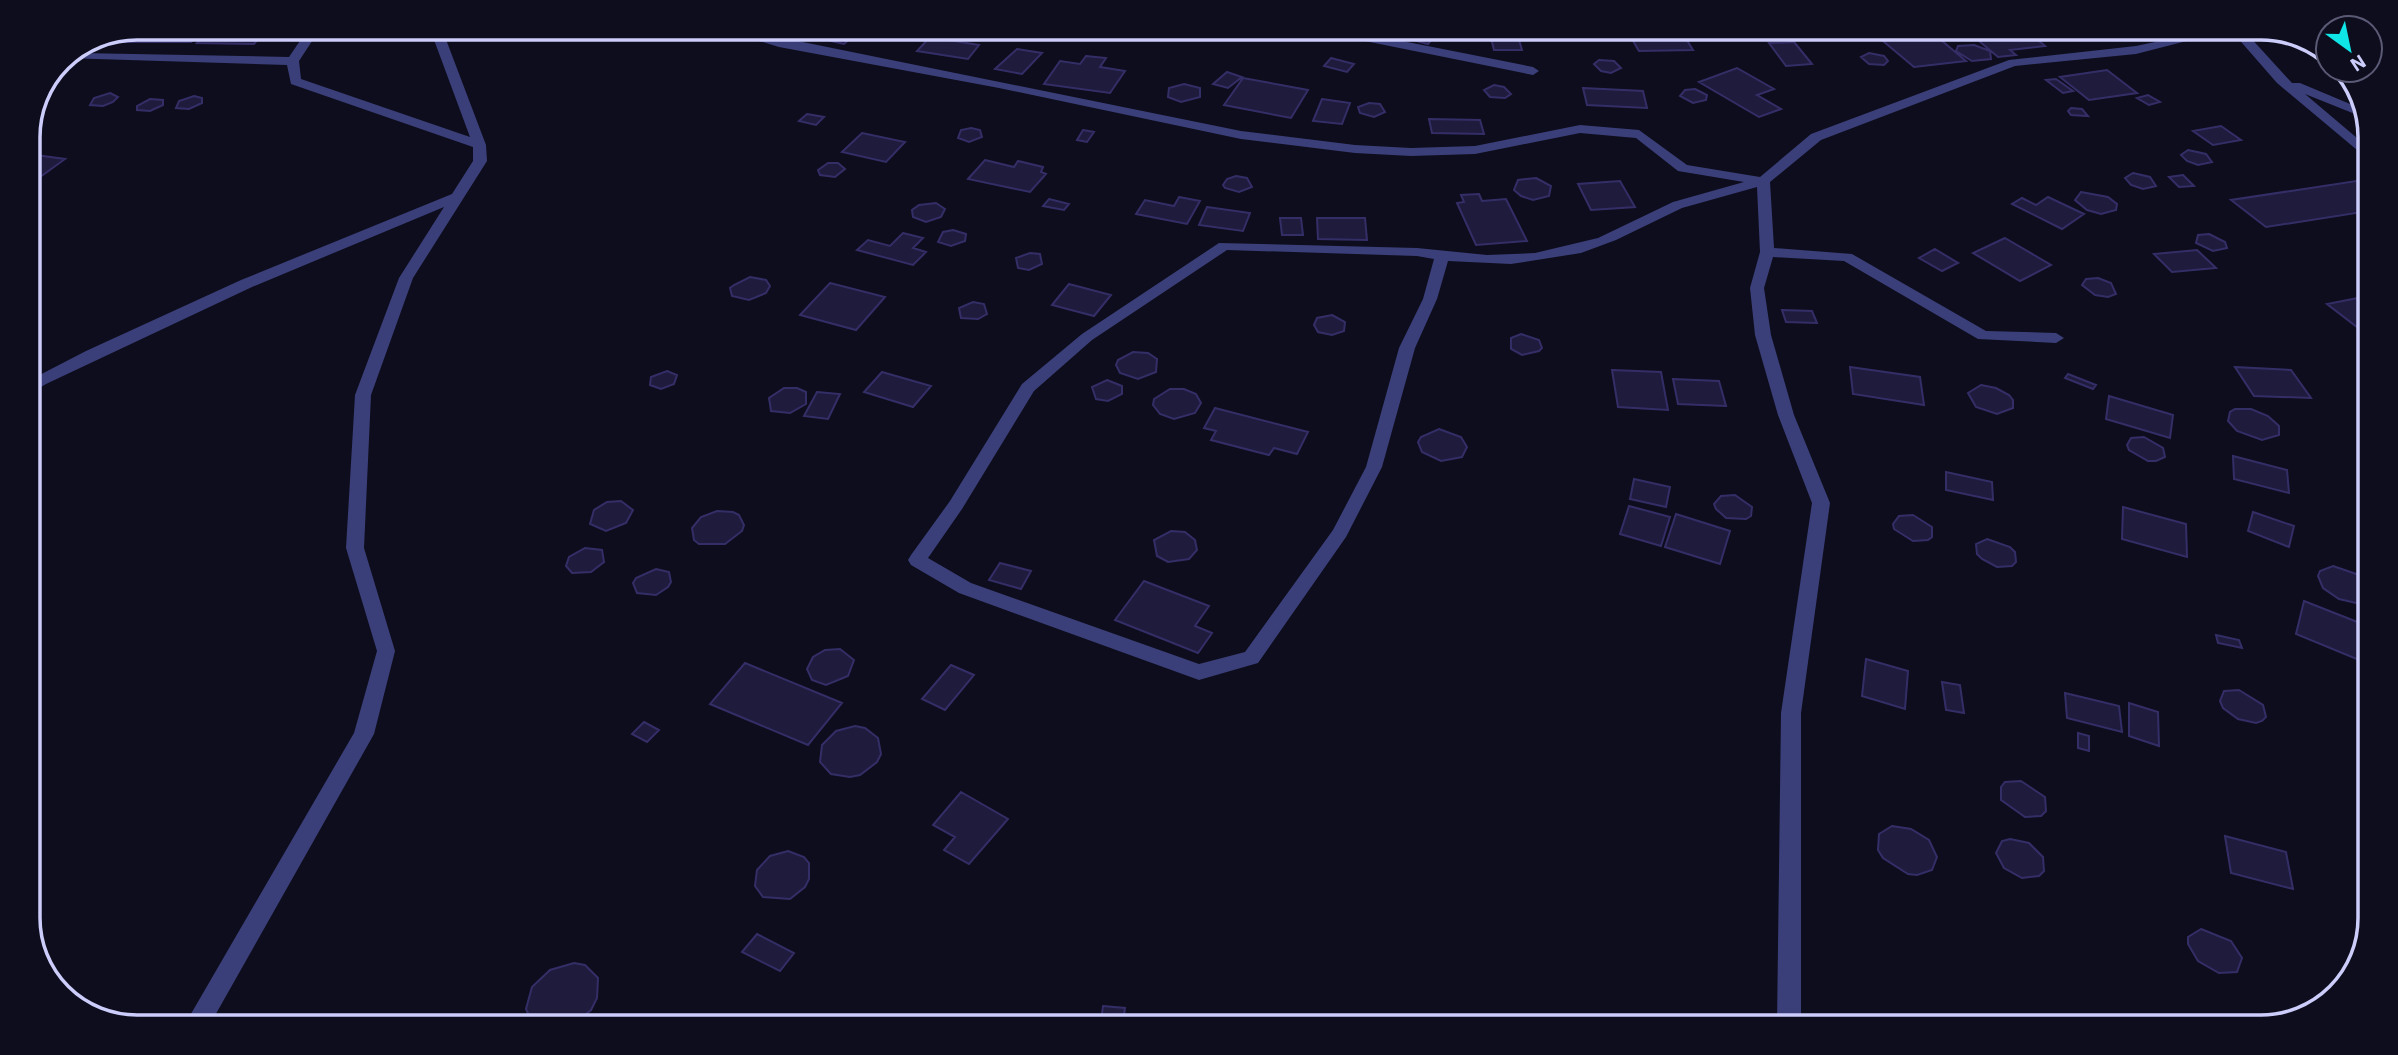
<svg xmlns="http://www.w3.org/2000/svg" width="2398" height="1055" font-family="'IBM Plex Sans',sans-serif">
<rect width="100%" height="100%" fill="#0e0d1d"/>
<path fill="#1e1b3d" stroke="#342e67" stroke-width="2" d="M138,28H204L191,42H104Z
M212,28H254L250,32H264L254,44L197,43Z
M810,31H859L844,44L804,35Z
M1414,33H1437L1428,44L1409,39Z
M1517,33L1522,50H1494L1490,34L1483,33Z
M1629,34H1683L1693,50L1639,51Z
M1935,35L1966,61L1914,67L1883,41Z
M1972,35H2032L2045,46L2010,50L2016,55L1998,57Z
M930,37L979,45L968,59L917,51Z
M1794,42L1812,64L1786,66L1769,43Z
M1974,45L1990,51L1991,59L1972,61L1956,51L1958,46Z
M1017,49L1042,53L1022,74L995,69Z
M1869,53L1884,56L1888,61L1884,65L1869,64L1861,57Z
M1086,56L1106,58L1100,67L1125,71L1110,93L1044,84L1060,61L1080,64Z
M1331,58L1354,64L1347,72L1324,66Z
M1599,60L1614,61L1621,68L1611,73L1601,71L1594,64Z
M1737,68L1774,89L1757,95L1781,109L1759,117L1699,82Z
M2107,70L2137,93L2089,100L2060,77Z
M1227,72L1242,77L1228,88L1213,84Z
M1243,78L1308,90L1291,118L1224,105Z
M2056,79L2073,91L2063,93L2046,80Z
M1184,84L1200,88V97L1181,102L1168,97L1169,88Z
M1494,85L1504,87L1511,94L1505,98L1490,97L1484,90Z
M1583,88L1643,91L1647,108L1587,105Z
M1695,89L1707,95L1706,100L1693,103L1680,96L1685,90Z
M110,93L118,97L113,102L103,106L90,105L94,98Z
M2148,95L2160,102L2149,105L2137,98Z
M194,96L202,98V103L189,109L176,108L179,101Z
M150,99L163,100V105L150,111L137,110V106Z
M1322,99L1350,103L1342,124L1313,121Z
M1369,103L1380,104L1385,112L1374,117L1360,113L1358,107Z
M2071,108L2082,109L2088,116L2071,115L2068,111Z
M807,114L824,117L816,125L799,121Z
M1429,119L1480,120L1484,134L1432,133Z
M2221,126L2241,140L2213,145L2193,131Z
M971,128L980,130L982,137L969,142L958,138L961,130Z
M1083,130L1094,132L1087,142L1077,140Z
M862,133L905,142L886,162L842,152Z
M2188,150L2206,154L2212,162L2198,165L2187,161L2181,155Z
M28,154L65,159L36,180L28,179Z
M985,160L1014,167L1018,161L1043,167L1041,172L1046,174L1030,192L968,179Z
M828,163H838L845,169L835,177L820,175L818,170Z
M2133,173L2150,177L2156,186L2143,189L2131,185L2125,178Z
M2183,175L2194,186L2179,187L2169,177Z
M1236,176L1247,178L1252,187L1239,192L1225,188L1223,185L1227,179Z
M1536,178L1551,186L1549,196L1533,200L1521,196L1514,190L1518,180Z
M2363,180L2369,185V211L2266,227L2231,200Z
M1620,181L1635,207L1591,210L1578,184Z
M2081,192L2108,197L2117,204L2116,210L2101,214L2087,210L2075,200Z
M1479,194L1482,201L1506,199L1527,241L1476,245L1457,203L1464,202L1461,195Z
M1179,197L1200,201L1187,224L1136,214L1145,200L1174,206Z
M2048,197L2084,214L2062,229L2012,204L2022,198L2036,205Z
M1049,199L1069,204L1064,210L1043,206Z
M936,203L945,209L941,217L926,222L913,217L912,210L919,205Z
M1207,207L1250,213L1243,231L1199,225Z
M1280,218H1301L1303,235H1282Z
M1317,218H1365L1367,240L1318,239Z
M953,230L966,234L965,241L951,246L938,242L943,232Z
M903,233L923,238L913,248L926,252L913,265L857,250L868,240L890,246Z
M2209,234L2225,242L2227,248L2213,251L2196,243L2198,235Z
M2005,238L2051,265L2020,281L1973,253Z
M1935,249L1958,263L1942,271L1919,258Z
M2197,250L2216,268L2172,272L2154,254Z
M1030,253L1040,254L1042,264L1029,270L1018,268L1016,258Z
M750,277L766,280L770,286L766,293L749,300L732,296L730,288L734,285Z
M2098,278L2111,283L2116,294L2108,297L2095,295L2082,285L2086,279Z
M830,283L885,297L856,330L800,315Z
M1069,284L1111,295L1094,316L1052,305Z
M2368,296L2366,334L2327,304Z
M973,302L984,304L987,314L978,319L961,318L959,308Z
M1782,310L1812,311L1817,323L1786,322Z
M1332,315L1345,322L1344,331L1332,335L1318,332L1314,325L1317,318Z
M1521,334L1539,340L1542,348L1539,351L1522,355L1511,349V338Z
M1133,352L1148,353L1157,359L1156,372L1138,379L1120,373L1116,365L1118,360Z
M1850,367L1920,377L1924,405L1853,394Z
M2235,367L2291,370L2311,398L2254,396Z
M1612,370L1661,372L1668,410L1618,407Z
M667,371L677,375L674,384L661,389L650,385L651,377Z
M882,372L931,386L913,407L864,392Z
M2068,374L2096,385L2093,389L2065,378Z
M1673,379L1719,381L1726,406L1678,404Z
M1107,380L1122,386V394L1108,401L1096,399L1092,387Z
M1981,385L1996,388L2009,395L2013,400V408L1997,414L1976,407L1968,393Z
M784,388H797L806,392V404L790,413L771,411L769,398Z
M1170,389H1184L1196,394L1201,403L1195,413L1174,419L1160,414L1153,405L1154,399Z
M817,392L840,394L828,419L804,416Z
M2109,396L2173,415L2170,438L2106,419Z
M1215,408L1308,432L1297,454L1274,448L1269,455L1211,440L1216,431L1204,428Z
M2235,409H2251L2268,416L2279,426V435L2262,440L2237,431L2228,421L2230,412Z
M1439,429L1461,437L1467,447L1462,457L1441,461L1422,452L1418,442L1421,437Z
M2144,437L2163,448L2165,457L2156,461H2148L2129,450L2127,445L2131,438Z
M2233,456L2287,470L2289,493L2234,479Z
M1946,472L1992,482L1993,500L1946,490Z
M1634,479L1670,487L1666,507L1630,499Z
M1735,495L1752,507L1751,516L1746,519L1726,518L1716,509L1714,504L1721,496Z
M621,501L633,510L626,523L606,531L590,524L594,510L607,502Z
M1629,506L1670,517L1661,546L1620,534Z
M2123,507L2186,524L2187,557L2122,539Z
M717,511L733,512L739,515L744,525L742,531L725,544H699L694,540L692,528L701,517Z
M2253,512L2294,526L2289,547L2248,531Z
M1676,514L1730,531L1720,564L1665,547Z
M1913,515L1932,527V537L1928,540L1913,541L1894,529L1893,524L1899,516Z
M1171,531L1185,532L1195,540L1197,550L1189,559L1168,562L1157,556L1154,540Z
M1987,539L2010,547L2015,552L2016,562L2012,566L1997,567L1982,559L1977,554L1976,544Z
M585,548L602,550L604,562L591,572L572,573L566,566L569,557Z
M1000,563L1031,571L1021,589L989,580Z
M2333,566L2365,577V605L2339,599L2323,588L2318,576L2320,571Z
M656,569L669,572L671,582L668,587L656,595L637,593L633,583L636,578Z
M1144,581L1209,606L1195,626L1212,633L1198,653L1115,620Z
M2304,601L2365,625L2364,662L2296,634Z
M2216,635L2239,640L2242,648L2218,643Z
M840,649L854,660L848,676L826,685L812,680L807,669L813,657L825,650Z
M1866,659L1908,671L1905,709L1862,696Z
M745,663L842,703L808,745L710,704Z
M951,665L974,675L945,710L922,699Z
M1942,682L1960,685L1964,713L1946,710Z
M2239,690L2263,705L2266,717L2262,721L2256,723L2238,719L2223,708L2220,701L2224,691Z
M2065,693L2119,706L2122,732L2067,718Z
M2129,703L2158,712L2159,746L2129,736Z
M644,722L659,730L647,742L632,734Z
M855,726L865,728L878,738L881,754L877,762L860,775L850,777L831,774L820,762L822,745L836,731Z
M2078,733L2089,736V751L2078,748Z
M2021,781L2045,797L2046,811L2041,816L2025,817L2001,800V787L2005,782Z
M961,792L1008,819L969,864L944,850L955,837L933,825Z
M1892,826L1911,829L1929,840L1937,857L1932,870L1917,875L1908,874L1883,858L1878,850L1879,834Z
M2225,836L2286,852L2293,889L2231,873Z
M2010,839L2029,843L2043,857L2044,871L2039,876L2022,878L2004,868L1996,853L2002,841Z
M788,851L804,857L809,863V879L805,887L790,899L763,897L755,886L757,870L770,856Z
M2201,929L2231,941L2242,958L2237,972L2219,973L2198,961L2188,944V937Z
M757,934L794,953L780,971L742,952Z
M574,963L585,965L598,978L597,998L591,1010L579,1020H531L526,1009L532,987L550,970Z
M1103,1006L1125,1008L1123,1023L1101,1022Z"/>
<g fill="none" stroke-linecap="round" stroke-linejoin="round">
<path fill="#3b3f79" fill-rule="evenodd" d="M308,29H320L299,61L301,79L470,137L430,29H442L486,145L487,161L413,278L371,395L364,548L395,651L374,734L213,1019H188L354,733L377,651L346,548L355,395L399,278L444,207L252,287L46,384L28,395V381L86,351L241,280L452,194L473,161V147L291,84L287,65L65,58L78,53L289,57Z
M723,30H744L1241,131L1355,145L1411,148L1475,146L1580,125L1639,130L1687,165L1760,177L1811,134L2009,60L2136,46L2184,36H2206L2136,54L2015,66L1821,140L1770,182L1774,248L1852,254L1986,331L2056,333L2064,338L2056,343L1978,339L1844,261L1773,257L1764,288L1771,335L1794,415L1830,503L1801,713V1025H1777L1781,713L1812,503L1778,415L1755,335L1750,288L1760,252L1757,187L1682,208L1616,240L1581,253L1511,264L1448,261L1437,299L1415,348L1382,467L1346,537L1258,663L1199,680L959,593L911,565L908,560L911,555L950,501L1022,384L1082,334L1219,243L1417,248L1487,255L1535,253L1598,238L1673,202L1744,182L1678,171L1636,138L1580,133L1475,154L1411,156L1355,153L1241,139L999,88L779,47ZM1227,250L1417,256L1434,259L1423,299L1399,348L1366,467L1333,530L1245,652L1199,664L971,583L928,558L962,509L1034,391L1092,340Z
M1339,33H1362L1533,67L1539,71L1533,75L1345,37Z
M2236,36H2249L2292,83H2300L2362,109L2365,118L2305,94L2370,149L2369,160L2277,83Z
M2265,36C2287,36 2308,41 2325,55H2317Z"/>
</g>
<path d="M0 0H2398V1055H0ZM137 40H2261A97 97 0 0 1 2358 137V918A97 97 0 0 1 2261 1015H137A97 97 0 0 1 40 918V137A97 97 0 0 1 137 40Z" fill="#0e0d1d" fill-rule="evenodd"/>
<path fill="none" stroke="#cdcdfc" stroke-width="3.5" d="M137 40H2261A97 97 0 0 1 2358 137V918A97 97 0 0 1 2261 1015H137A97 97 0 0 1 40 918V137A97 97 0 0 1 137 40Z"/>
<g transform="translate(2349 49) rotate(147)"><circle r="33" fill="#0e0d1d" stroke="#5a5a76" stroke-width="2"/>
<path d="M0-5L12 26L0 18L-12 26Z" fill="#0fe5e6"/>
<text y="-10" font-size="19" font-weight="bold" text-anchor="middle" fill="#cdcdfc">N</text>
</g>
</svg>
